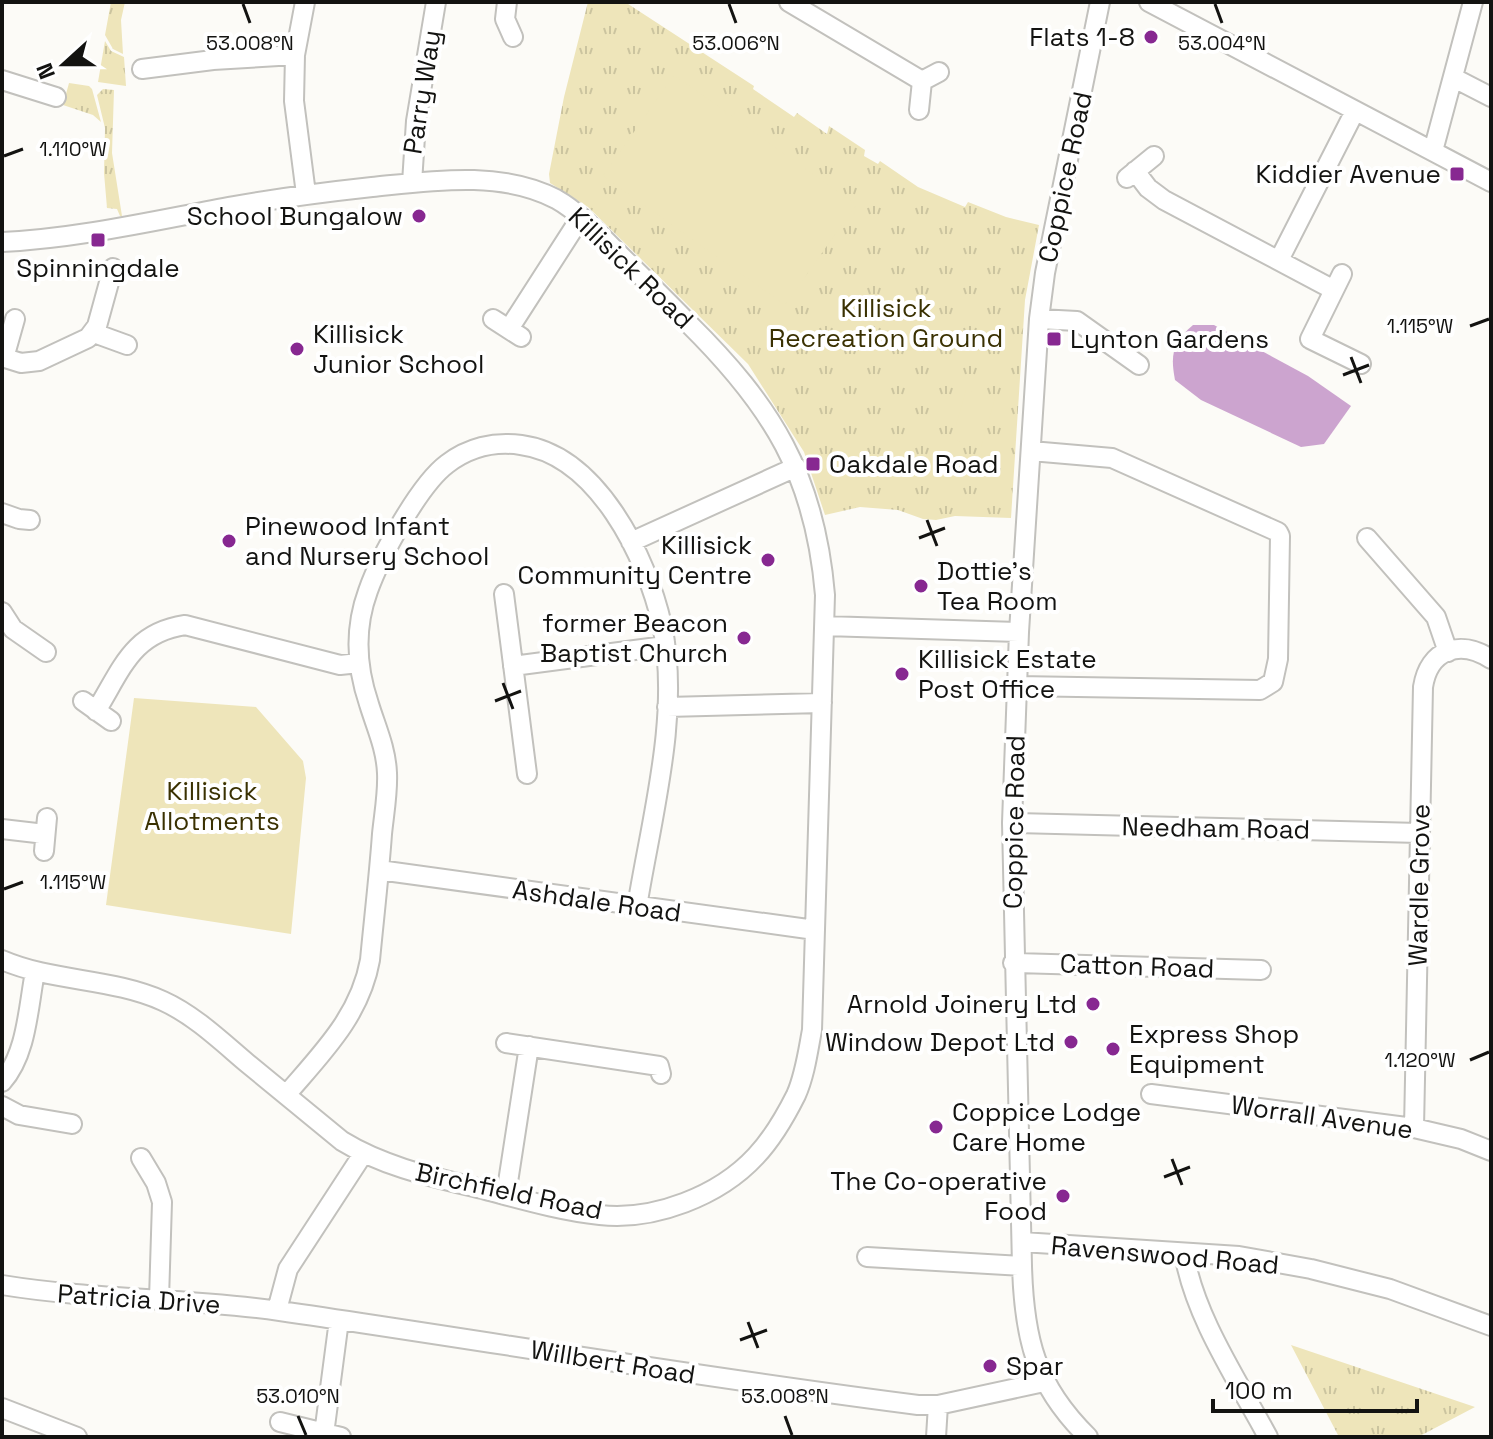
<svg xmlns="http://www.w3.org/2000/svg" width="1493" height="1439" font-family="'Space Grotesk',sans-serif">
<defs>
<pattern id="grass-tufts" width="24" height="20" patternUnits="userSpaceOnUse" patternTransform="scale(2)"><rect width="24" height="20" fill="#eee5ba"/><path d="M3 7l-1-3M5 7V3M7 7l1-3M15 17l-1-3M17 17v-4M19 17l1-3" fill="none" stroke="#cbc49f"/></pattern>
</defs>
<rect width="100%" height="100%" fill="#fcfbf7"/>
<path fill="url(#grass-tufts)" d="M111,2H125L121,20L123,54L113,49L105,35Z
M588,2H625L754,86L753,89L794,117L797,113L827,134L829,126L865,150L864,156L878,164L880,161L918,187L965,207L968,202L1006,217L1039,225L1025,300L1011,518L955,516L936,520L923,519L898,510L860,507L825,515L804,452L748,364L588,207L550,183L549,174L564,97Z
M105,41L111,51L124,57L126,86L98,82Z
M69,83L89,86L92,89L101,122L93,115L63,105Z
M103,89L114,90L112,153L122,216H120L117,209L107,208L104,173L105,128L97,95Z
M1291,1345L1475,1407L1418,1437H1339Z"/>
<path fill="#eee5ba" d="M674,75L856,205L785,305L603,176Z
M966,390L995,398L981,447L952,439Z
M134,698L256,707L303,761L306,778L291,934L106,905Z"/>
<path fill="#cca4cf" d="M1193,325H1214L1308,376L1351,406L1324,444L1301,447L1201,400L1175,380C1170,354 1173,342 1193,325Z"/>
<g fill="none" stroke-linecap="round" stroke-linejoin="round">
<defs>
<path id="minor" d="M305,2L295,55L294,101L306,194
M507,2L505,19L513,37
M789,2L922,81
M1149,2L1491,182
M142,69L213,60L295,55
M1454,78L1491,97
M2,80L56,97
M919,110L922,81L939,72
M1433,151L1473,2
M1135,171L1148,188L1164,200L1334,290
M1127,178L1154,156
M412,183L416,121L436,2
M2,242C81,238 157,220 234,206C280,198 326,192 372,187C431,181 501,170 556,199C579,212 597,232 615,250C639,274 664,298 688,323C772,406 815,475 825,595L812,1030C808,1051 805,1075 796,1095C785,1117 772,1139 756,1156C719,1196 654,1221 600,1215C562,1211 524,1200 486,1190C437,1178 386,1168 342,1141C310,1115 279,1089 247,1063C221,1041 194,1015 163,1001C112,978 53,982 2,960
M1279,260L1355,111
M1342,274L1310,339L1361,364
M493,319L521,337
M1039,319L1077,321L1139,365
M509,329L581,217
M94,333L127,345
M2,357L21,363L39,361L88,338L97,326L113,268
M4,358L15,319
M2,513L19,519L30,520
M1367,538L1436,617L1448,652
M631,542L796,467
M504,594L527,774
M2,612L13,629L46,652
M825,626L1019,632
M513,666L665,646
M1017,686L1260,690L1273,682L1278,659L1280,536L1278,532L1112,458L1031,451
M83,701L111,721
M667,707L822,703
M96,711C122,669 132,633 185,625L340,665L359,663
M1012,823L1420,833
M2,829L45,834
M44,851L47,818
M379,870L815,930
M1013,963L1261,970
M506,1043L659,1066L661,1074
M2,1082C27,1054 28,1008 35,972
M1151,1094L1414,1128L1461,1139L1491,1151
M286,1095C322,1053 360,1016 370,960C374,918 379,876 382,834C384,814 388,793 387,773C386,748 376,727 369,704C356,666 354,629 368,591C380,557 419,485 447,464C468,448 494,441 521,445C597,455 647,557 662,625C681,714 651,819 637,907
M2,1106L19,1115L72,1124
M1414,1128L1423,687C1429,649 1460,639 1491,659
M141,1158L156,1183L162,1202L159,1299
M506,1195L529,1046
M1022,1242L1239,1256L1311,1269L1390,1289L1491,1326
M1184,1253C1194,1316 1238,1381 1268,1437
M867,1257L1022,1266
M2,1285C94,1300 188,1298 280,1311C493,1342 704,1378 918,1405H938L1044,1382
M277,1310L288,1269L363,1154
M2,1408L77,1437
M280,1422L341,1437
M324,1434L339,1320
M936,1437L938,1405
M1088,1437C1035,1385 1024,1338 1022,1266L1012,823L1019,632L1039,319L1045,273L1100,2"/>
</defs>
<use href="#minor" stroke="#c2c1bd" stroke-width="22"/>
<use href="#minor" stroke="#fff" stroke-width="18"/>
</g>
<path fill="none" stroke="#131311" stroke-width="3" d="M243,4L250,23M729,4L736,23M1215,4L1222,23M4,156L23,149M1470,326L1489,319M1351,357L1361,383M1343,375L1369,365M927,520L937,546M919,538L945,528M503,683L513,709M495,701L521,691M4,889L23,882M1470,1060L1489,1052M1172,1159L1182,1185M1164,1177L1190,1167M748,1322L758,1348M740,1340L767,1330M298,1416L306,1435M785,1416L792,1435"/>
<g fill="#872891" stroke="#fff" stroke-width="3">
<circle cx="1151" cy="37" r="8"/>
<rect x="1449" y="166" width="16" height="16" rx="4"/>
<circle cx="419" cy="216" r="8"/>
<rect x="90" y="232" width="16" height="16" rx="4"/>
<rect x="1046" y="331" width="16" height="16" rx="4"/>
<circle cx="297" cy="349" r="8"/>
<rect x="805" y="456" width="16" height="16" rx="4"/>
<circle cx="229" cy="541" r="8"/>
<circle cx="768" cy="560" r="8"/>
<circle cx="921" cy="586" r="8"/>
<circle cx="744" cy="638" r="8"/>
<circle cx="902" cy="674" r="8"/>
<circle cx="1093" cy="1004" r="8"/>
<circle cx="1071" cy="1042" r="8"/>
<circle cx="1113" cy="1049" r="8"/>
<circle cx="936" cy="1127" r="8"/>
<circle cx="1063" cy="1196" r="8"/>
<circle cx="990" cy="1366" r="8"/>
</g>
<g text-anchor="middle" stroke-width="8" stroke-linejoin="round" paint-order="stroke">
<g font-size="26" fill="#131311" stroke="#fff" text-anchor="start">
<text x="1135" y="46" text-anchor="end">Flats 1-8</text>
<text x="1441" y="183" text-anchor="end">Kiddier Avenue</text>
<text x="403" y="225" text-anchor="end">School Bungalow</text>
<text x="98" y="277" text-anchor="middle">Spinningdale</text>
<text x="313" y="343">Killisick<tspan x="313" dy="30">Junior School</tspan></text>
<text x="1070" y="348">Lynton Gardens</text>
<text x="829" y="473">Oakdale Road</text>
<text x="245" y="535">Pinewood Infant<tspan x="245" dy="30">and Nursery School</tspan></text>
<text x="752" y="554" text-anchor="end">Killisick<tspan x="752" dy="30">Community Centre</tspan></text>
<text x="937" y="580">Dottie's<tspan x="937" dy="30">Tea Room</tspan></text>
<text x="728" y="632" text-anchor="end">former Beacon<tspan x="728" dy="30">Baptist Church</tspan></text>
<text x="918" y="668">Killisick Estate<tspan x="918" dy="30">Post Office</tspan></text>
<text x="1077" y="1013" text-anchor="end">Arnold Joinery Ltd</text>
<text x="1129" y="1043">Express Shop<tspan x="1129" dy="30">Equipment</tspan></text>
<text x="1055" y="1051" text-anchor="end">Window Depot Ltd</text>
<text x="952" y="1121">Coppice Lodge<tspan x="952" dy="30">Care Home</tspan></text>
<text x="1047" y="1190" text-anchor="end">The Co-operative<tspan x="1047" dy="30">Food</tspan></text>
<text x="1006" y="1375">Spar</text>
</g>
<g font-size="26" fill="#131311" stroke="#fff">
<text transform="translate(422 92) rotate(-81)" y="9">Parry Way</text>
<text transform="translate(1065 177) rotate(-78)" y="9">Coppice Road</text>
<text transform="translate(631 268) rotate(44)" y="9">Killisick Road</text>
<text transform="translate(1014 822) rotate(-89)" y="9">Coppice Road</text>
<text transform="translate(1216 828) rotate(1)" y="9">Needham Road</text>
<text transform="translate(1419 885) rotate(-89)" y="9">Wardle Grove</text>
<text transform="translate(597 901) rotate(8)" y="9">Ashdale Road</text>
<text transform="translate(1137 966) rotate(2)" y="9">Catton Road</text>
<text transform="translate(1322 1117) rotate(8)" y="9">Worrall Avenue</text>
<text transform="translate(509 1191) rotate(12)" y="9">Birchfield Road</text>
<text transform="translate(1165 1255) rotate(5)" y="9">Ravenswood Road</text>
<text transform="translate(139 1299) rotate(4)" y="9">Patricia Drive</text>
<text transform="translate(613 1362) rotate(9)" y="9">Willbert Road</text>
</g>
<g font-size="26" fill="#3a3102" stroke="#fff">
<text x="886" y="317">Killisick<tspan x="886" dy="30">Recreation Ground</tspan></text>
<text x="212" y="800">Killisick<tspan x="212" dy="30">Allotments</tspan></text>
</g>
</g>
<g font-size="20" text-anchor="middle" fill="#131311" stroke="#fff" stroke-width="8" stroke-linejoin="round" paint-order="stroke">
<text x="250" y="50">53.008°N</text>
<text x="736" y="50">53.006°N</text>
<text x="1222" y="50">53.004°N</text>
<text x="73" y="156">1.110°W</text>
<text x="1420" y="333">1.115°W</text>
<text x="73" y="889">1.115°W</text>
<text x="1420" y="1067">1.120°W</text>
<text x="298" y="1403">53.010°N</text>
<text x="785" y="1403">53.008°N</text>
</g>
<rect width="1493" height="1439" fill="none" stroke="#131311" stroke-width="8"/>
<g transform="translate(64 64) rotate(249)" stroke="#ffffff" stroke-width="6" paint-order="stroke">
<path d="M0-6L14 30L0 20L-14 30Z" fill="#131311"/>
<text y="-12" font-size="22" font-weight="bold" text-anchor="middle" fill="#131311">N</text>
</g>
<path d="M1213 1399v12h204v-12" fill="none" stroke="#131311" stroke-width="4"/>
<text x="1225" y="1399" font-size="24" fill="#131311" stroke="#ffffff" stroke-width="6" paint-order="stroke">100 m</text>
</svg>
